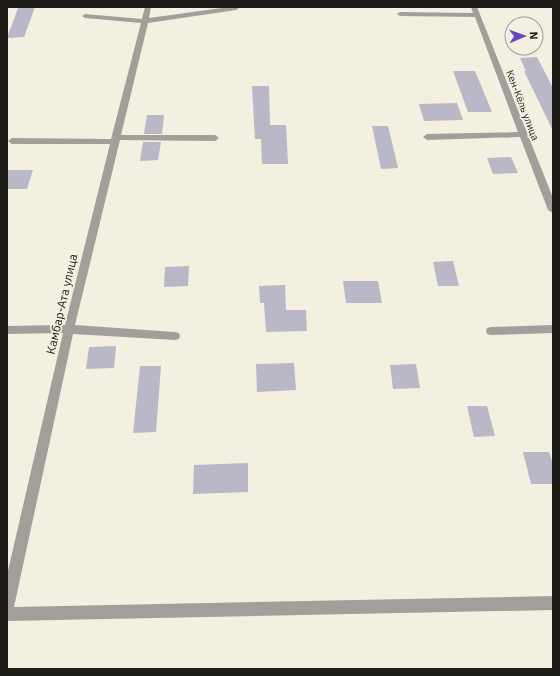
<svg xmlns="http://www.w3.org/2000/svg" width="560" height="676" font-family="'IBM Plex Sans',sans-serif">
<rect width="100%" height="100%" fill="#f3f0e1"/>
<path fill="#bab7c6" d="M35,7L24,37L7,38L18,8Z
M537,57L553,88V131L524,71H526L520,58Z
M453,71H475L492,112H468Z
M252,86H269L270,125H286L288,164H262L261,139H255Z
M457,103L463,120L424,121L419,104Z
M147,115H164L162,134H144Z
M372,126H388L398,168L381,169Z
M143,142H161L158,160L140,161Z
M511,157L518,173L493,174L487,158Z
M7,170H33L27,189H7Z
M453,261L459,286H438L433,262Z
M189,266L188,286L164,287L165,267Z
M343,281H378L382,303H346Z
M285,285L286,310H306L307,331L266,332L264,303H260L259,286Z
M116,346L114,368L86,369L89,347Z
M294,363L296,390L257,392L256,364Z
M416,364L420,388L393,389L390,365Z
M140,366H161L156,432L133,433Z
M467,406H487L495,436L474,437Z
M523,452H549L553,464V484H531Z
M248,463V492L193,494L194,465Z"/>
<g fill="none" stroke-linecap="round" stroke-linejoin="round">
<path fill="#a39e99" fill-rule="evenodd" d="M145,7H151L149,18L229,7L239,8L236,10L148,23L121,135H215L219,138L215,141L120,140L75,325L175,332L179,333L180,336L179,339L175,340L73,334L14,607L553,596V610L7,621V575L63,333L7,334V326L65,325L110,144H12L8,141L12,138L111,139L141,23L85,18L82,16L85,14L142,19Z
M471,7H477L553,198V213L548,210L520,137L427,140L423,137L427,134L518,132L475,17L400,16L397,14L400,12L473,13Z
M553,325V333L491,335L487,334L486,331L487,328L491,327Z"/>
</g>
<g text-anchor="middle" stroke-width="3.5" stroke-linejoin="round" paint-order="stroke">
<g font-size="10" fill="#1f1d18" stroke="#f3f0e1">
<text transform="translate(523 105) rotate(69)" y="4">Кен-Кёль улица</text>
</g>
<g font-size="12" fill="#1f1d18" stroke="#f3f0e1">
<text transform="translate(62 304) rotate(-77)" y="4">Камбар-Ата улица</text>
</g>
</g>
<rect width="560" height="676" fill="none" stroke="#1f1d18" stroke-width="16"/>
<g transform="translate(524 36) rotate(88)"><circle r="19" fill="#f3f0e1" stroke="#9e9c91"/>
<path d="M0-3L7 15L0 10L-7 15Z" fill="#6847c0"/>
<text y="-6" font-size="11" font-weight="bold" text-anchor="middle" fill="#1f1d18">N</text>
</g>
</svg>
